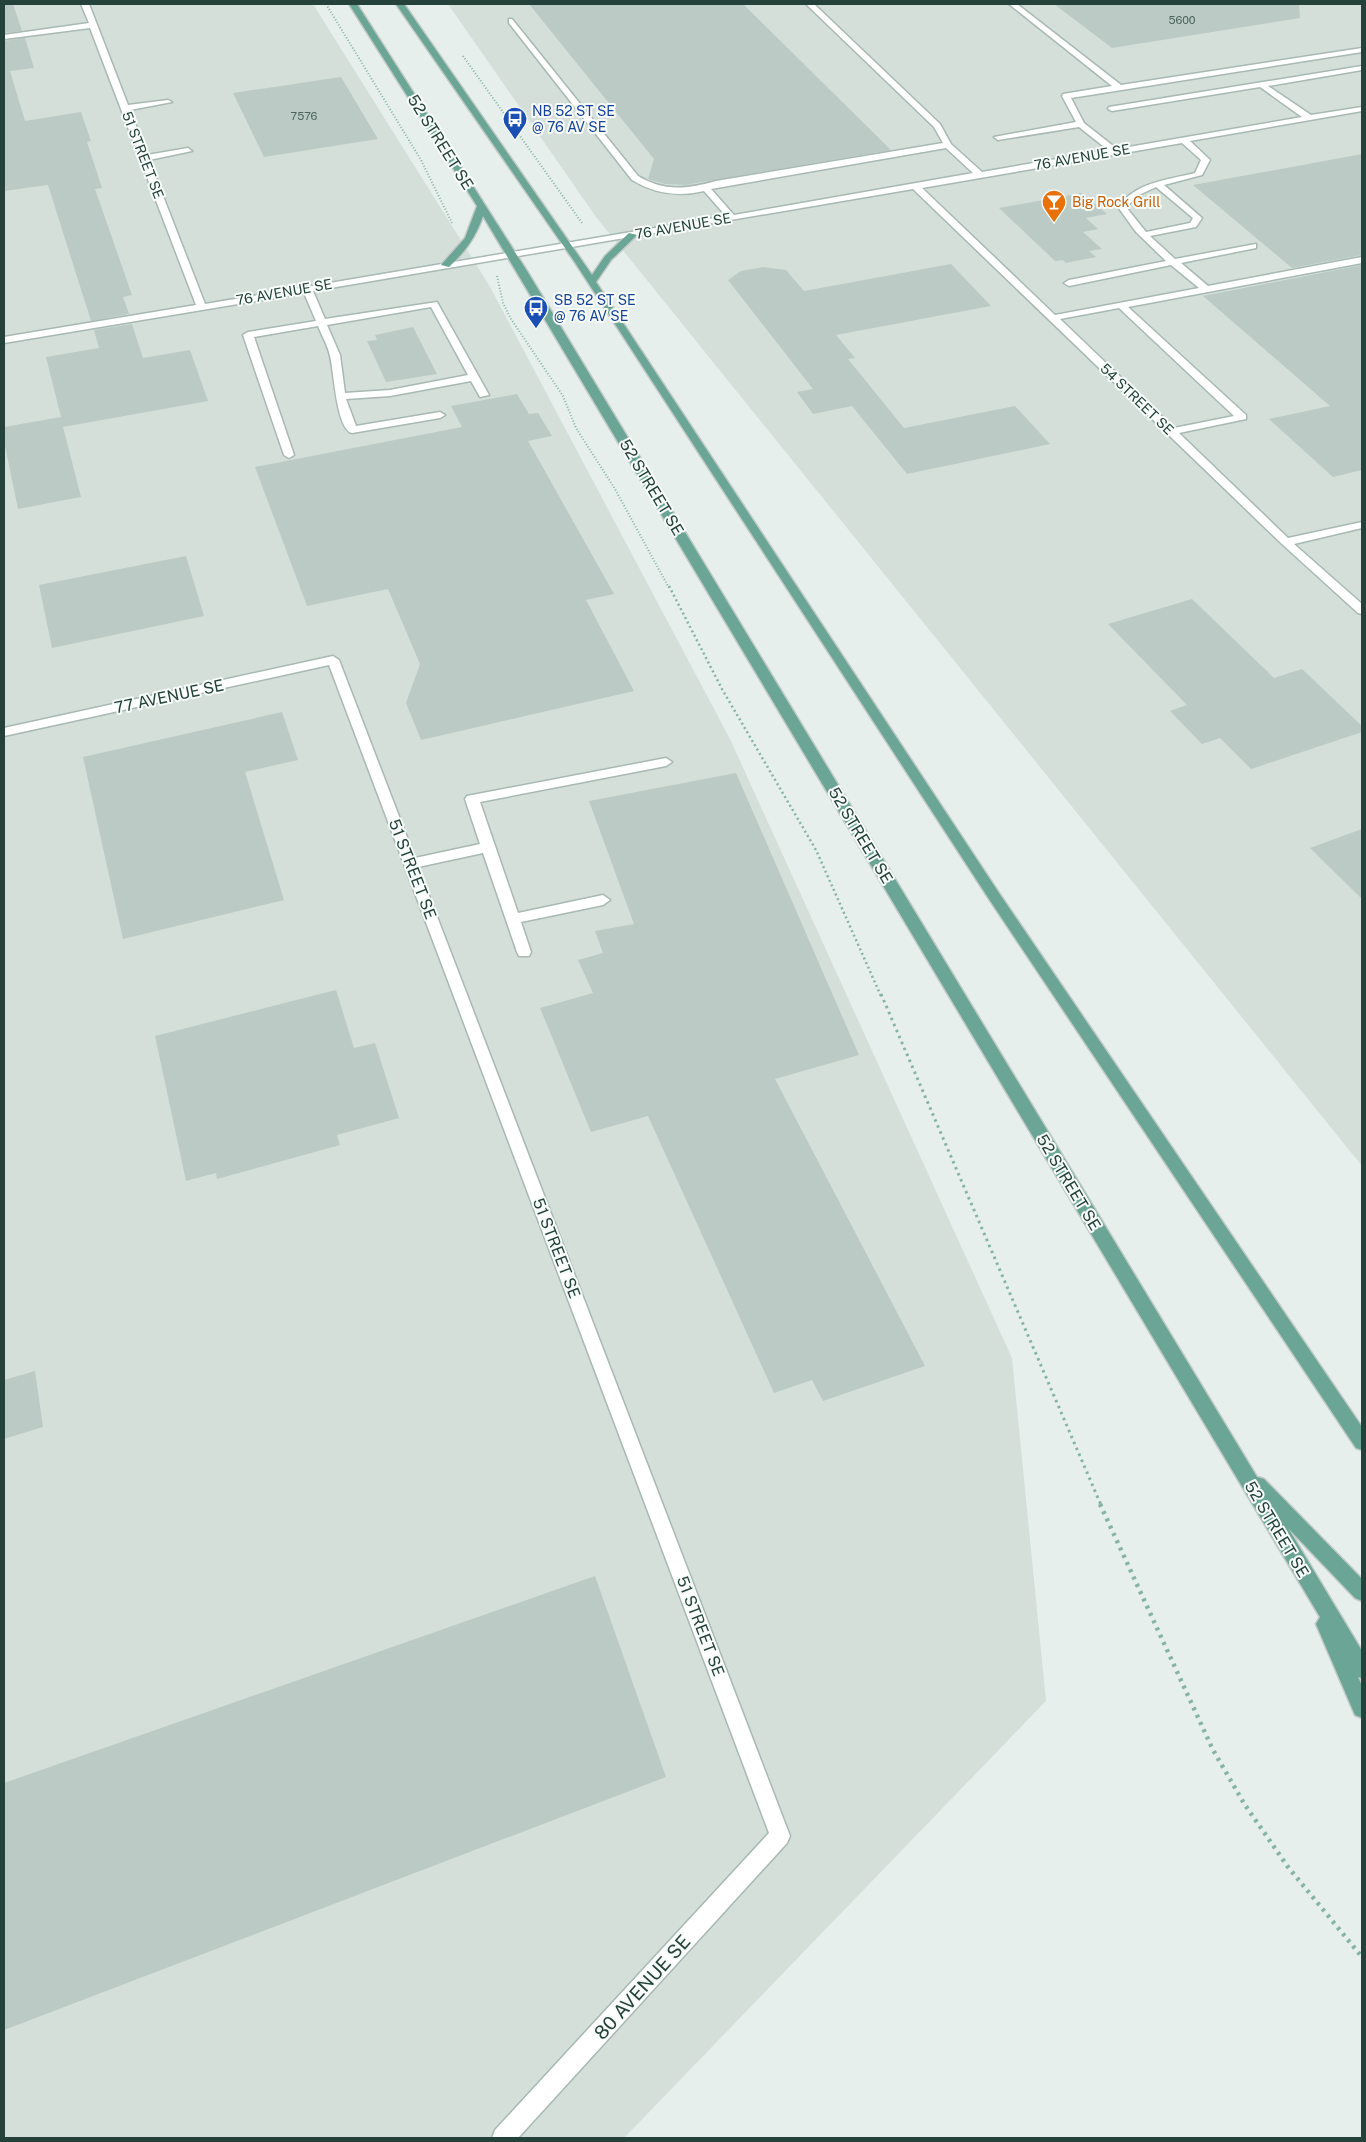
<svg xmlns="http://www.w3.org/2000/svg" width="1366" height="2142" font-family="'Public Sans',sans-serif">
<rect width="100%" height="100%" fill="#e6efeb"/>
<path fill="#d4dfda" d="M4,4H313L489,285L730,739L1012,1358L1046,1701L624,2138H4Z
M448,4H1362V1166L596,217Z"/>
<path fill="#bbcac4" d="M4,4H13L22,31L4,33Z
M529,4H743L891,150L685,185L665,184L648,179L654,159Z
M1054,4H1299L1300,18L1112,48Z
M25,38L34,68L10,71L25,121L81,112L91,141L87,142L102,188L95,189L132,295L123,297L129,314L91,321L48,185L4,191V41Z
M341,77L378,139L264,157L233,93Z
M1362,154V255L1292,268L1193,185Z
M1082,193L1107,214L1086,218L1098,229L1083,232L1102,249L1089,251L1096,257L1066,263L1063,260L1055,261L999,208Z
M951,264L991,306L836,335L855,358L848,359L904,428L1015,406L1050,444L907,474L852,406L813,414L797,392L813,389L728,280L741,271L763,267L786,270L804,291Z
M1362,265V470L1333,477L1269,419L1330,406L1203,296Z
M132,324L143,358L190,350L208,401L63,427L81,497L18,509L4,441V427L61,417L46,357L99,348L94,330Z
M413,327L437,374L386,382L367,341L377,340L375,335Z
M517,394L529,414L538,413L552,436L528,441L614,594L586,600L634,691L421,740L406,703L420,664L388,589L307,606L255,467L462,427L451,406Z
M186,556L204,616L52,648L39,585Z
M1192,599L1274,678L1302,669L1362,726V732L1251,769L1220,738L1202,744L1170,711L1187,705L1108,624Z
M282,712L298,760L245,772L284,900L123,939L83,757Z
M736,773L859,1055L775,1079L925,1366L823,1401L812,1380L774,1393L648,1116L591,1132L540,1008L593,993L578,960L603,953L595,931L634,924L589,801Z
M1362,829V899L1310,848Z
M336,990L354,1048L375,1043L399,1118L337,1135L340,1145L217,1179L216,1173L186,1181L155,1036Z
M35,1371L43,1427L4,1439V1380Z
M595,1576L666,1777L4,2030V1783Z"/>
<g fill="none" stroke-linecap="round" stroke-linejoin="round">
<defs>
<path id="minor" d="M81,4H89L128,105L168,100L172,102L130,110L147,155L188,148L192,151L149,160L205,304L726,216L704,191C678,197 655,194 632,180L509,23V19H512L638,176C665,192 687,189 716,181L943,143L934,127L806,4H814L940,124L951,144L982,172L1108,150L1079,127L998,140L994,137L1076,122L1062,96L1063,94L1112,86L1009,4H1017L1121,85L1362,48V52L1071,98L1084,123L1117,149L1302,117L1260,87L1112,111L1108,109L1109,107L1362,66V70L1268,86L1311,115L1362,107V111L1190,141L1210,160L1202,175L1164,185L1202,218L1196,227L1150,236L1175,259L1256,244V248L1181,263L1208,286L1362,257V263L1128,307L1246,415V419L1179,433L1288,538L1362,522V528L1294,544L1362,604V614L1358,613L1282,544L913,189L313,291L325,319L437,302L489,395L480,397L471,381L390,396L346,399L356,426L440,412L445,415L440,418L352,433C336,429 334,370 330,356C328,346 322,336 318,326L254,337L294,455L289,458L284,455L243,335L248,332L316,321L304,293L4,343V337L196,305L90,28L4,39V35L89,23ZM1182,143L1201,160L1195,173C1167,180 1136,182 1118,207L1136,232L1166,261L1069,280L1064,283L1069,286L1171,265L1199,288L1055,315L922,188ZM946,148L973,173L734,215L711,189ZM1156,187L1193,218L1190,223L1146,232L1126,207L1139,195ZM431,307L468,375L390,390L345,393L340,355L327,325ZM1119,308L1234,416L1174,428L1060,319Z
M333,656L339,660L415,858L480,844L465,799L467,796L666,758L672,762L666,766L480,802L518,913L603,895L610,900L603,905L521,922L531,952L529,956H519L517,952L483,853L418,867L790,1836L787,1843L518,2138H492L495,2130L769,1833L329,665L4,736V728Z"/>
<path id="major" d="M349,4H357L527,271L1257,1477L1264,1479L1362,1579V1601L1355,1598L1288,1528L1362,1651V1678L1358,1677L1362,1686V1718L1355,1715L1316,1624L1320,1617L483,216C476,237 465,252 449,267L441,265L465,238L477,206Z
M396,4H404L592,275L605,256L629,233L637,235L611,260L596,282L999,893L1362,1427V1450L1356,1448L989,899L574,261Z"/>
</defs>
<use href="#minor" stroke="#a8b8b2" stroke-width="3"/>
<use href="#major" stroke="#c2cac8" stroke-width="3"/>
<path stroke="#86b3a5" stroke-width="2" stroke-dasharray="1 2" stroke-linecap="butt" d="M326,4L421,160L452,223
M463,56L582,223
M497,276L503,303L511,319L563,396L576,428L615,489L669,588"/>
<path stroke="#86b3a5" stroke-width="2.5" stroke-dasharray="2 3" stroke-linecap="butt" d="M669,586L722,689L816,850L881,996"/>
<path stroke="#86b3a5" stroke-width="3" stroke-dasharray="2.5 4" stroke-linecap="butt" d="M881,994L1101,1505"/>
<path stroke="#86b3a5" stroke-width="4.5" stroke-dasharray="3 5" stroke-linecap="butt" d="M1100,1504L1213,1750L1245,1805L1288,1867L1362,1957"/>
<use href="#minor" fill="#fff" fill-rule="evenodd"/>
<use href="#major" fill="#6aa596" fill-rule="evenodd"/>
</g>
<defs>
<symbol id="bus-pin" viewBox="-11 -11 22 30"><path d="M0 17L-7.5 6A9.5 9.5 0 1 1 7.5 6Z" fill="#1a4fb4" stroke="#f7fbf9"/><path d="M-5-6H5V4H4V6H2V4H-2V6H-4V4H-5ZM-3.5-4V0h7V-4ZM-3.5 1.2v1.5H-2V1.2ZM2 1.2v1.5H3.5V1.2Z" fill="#fff"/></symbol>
<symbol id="bar-pin" viewBox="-11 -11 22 30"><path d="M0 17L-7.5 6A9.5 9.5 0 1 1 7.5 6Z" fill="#e8710a" stroke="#f7fbf9"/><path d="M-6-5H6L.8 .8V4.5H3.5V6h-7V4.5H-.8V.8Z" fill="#fff"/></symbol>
</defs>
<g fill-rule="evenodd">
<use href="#bus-pin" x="501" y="105" width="28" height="38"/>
<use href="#bar-pin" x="1040" y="188" width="28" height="38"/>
<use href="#bus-pin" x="522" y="294" width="28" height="38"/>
</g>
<g text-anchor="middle" stroke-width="4" stroke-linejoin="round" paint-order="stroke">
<g font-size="11" fill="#4a645c">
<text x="1182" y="24">5600</text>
<text x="304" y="120">7576</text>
</g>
<g font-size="14" fill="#164399" stroke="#f7fbf9" text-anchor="start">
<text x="532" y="116">NB 52 ST SE<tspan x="532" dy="16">@ 76 AV SE</tspan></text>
<text x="554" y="305">SB 52 ST SE<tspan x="554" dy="16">@ 76 AV SE</tspan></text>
</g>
<g font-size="14" fill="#24423a" stroke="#f7fbf9">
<text transform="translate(143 155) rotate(69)" y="5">51 STREET SE</text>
<text transform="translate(1082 157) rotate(-10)" y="5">76 AVENUE SE</text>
<text transform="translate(683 226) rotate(-10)" y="5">76 AVENUE SE</text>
<text transform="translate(284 292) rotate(-10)" y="5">76 AVENUE SE</text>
<text transform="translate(1137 399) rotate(44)" y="5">54 STREET SE</text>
</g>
<g font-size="14" fill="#c56008" stroke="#f7fbf9" text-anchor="start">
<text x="1072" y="207">Big Rock Grill</text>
</g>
<g font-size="16" fill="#24423a" stroke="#f7fbf9">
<text transform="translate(441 142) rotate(58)" y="6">52 STREET SE</text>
<text transform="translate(652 487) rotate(59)" y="6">52 STREET SE</text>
<text transform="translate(169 696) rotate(-12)" y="6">77 AVENUE SE</text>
<text transform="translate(861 835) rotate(59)" y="6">52 STREET SE</text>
<text transform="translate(413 869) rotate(69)" y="6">51 STREET SE</text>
<text transform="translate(1069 1182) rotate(59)" y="6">52 STREET SE</text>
<text transform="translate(557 1248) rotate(69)" y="6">51 STREET SE</text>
<text transform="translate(1277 1529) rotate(59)" y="6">52 STREET SE</text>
<text transform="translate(701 1626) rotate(69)" y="6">51 STREET SE</text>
</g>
<g font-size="19" fill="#24423a" stroke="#f7fbf9">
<text transform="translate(642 1987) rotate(-48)" y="7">80 AVENUE SE</text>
</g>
</g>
<rect width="1366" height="2142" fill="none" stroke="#24423a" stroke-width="10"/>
</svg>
